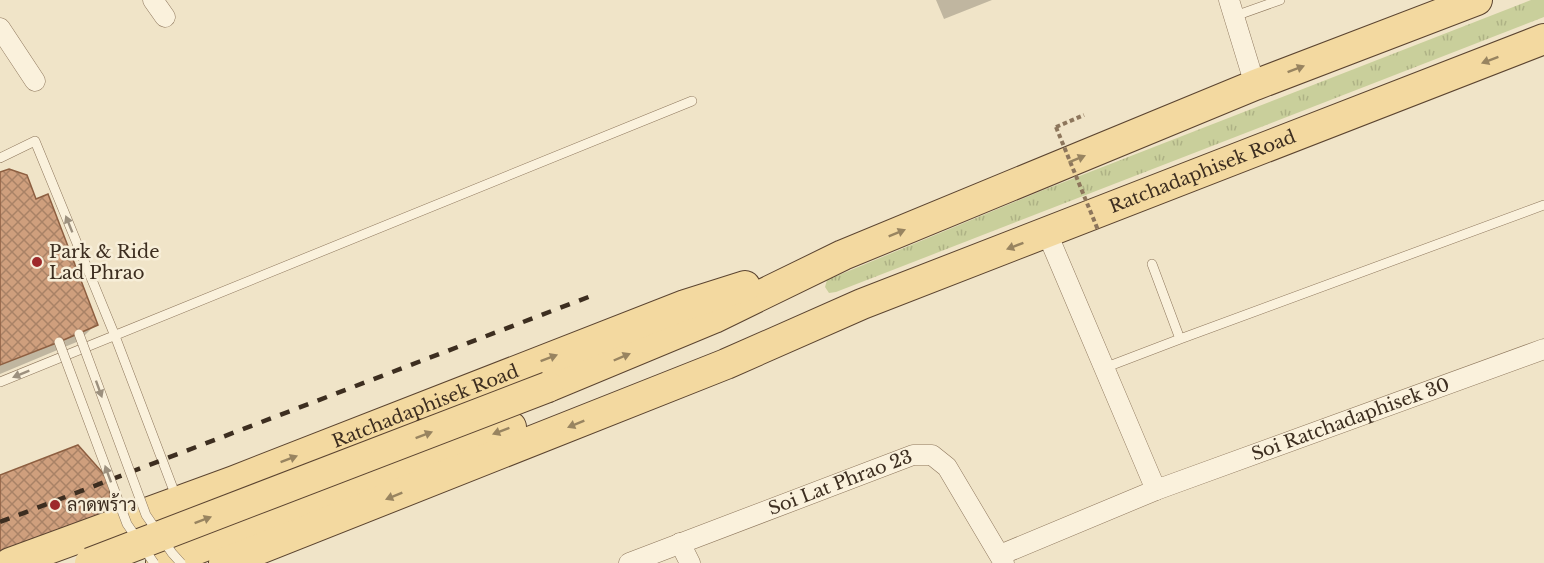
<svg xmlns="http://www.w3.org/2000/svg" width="1544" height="563" font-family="'Libre Baskerville',Sarabun,serif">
<defs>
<pattern id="grass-tufts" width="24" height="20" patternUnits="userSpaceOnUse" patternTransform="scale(1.5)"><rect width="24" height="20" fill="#c9cf9b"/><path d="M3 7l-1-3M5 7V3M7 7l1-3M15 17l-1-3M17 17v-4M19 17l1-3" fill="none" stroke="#aeb285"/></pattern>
<pattern id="building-cross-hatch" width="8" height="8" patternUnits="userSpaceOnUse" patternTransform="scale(1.5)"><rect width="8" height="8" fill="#cf9f7d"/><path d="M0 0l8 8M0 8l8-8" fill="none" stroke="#a98266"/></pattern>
</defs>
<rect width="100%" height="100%" fill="#f0e4c8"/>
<path fill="url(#grass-tufts)" d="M1531,0H1544V17L836,292L829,293L825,287L827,280L1041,191Z"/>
<path fill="#0003" d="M936,0H992L944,19Z
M0,174L36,201L96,324L79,341L0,374Z"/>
<path fill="url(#building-cross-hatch)" stroke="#8d5f41" stroke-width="1.5" d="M9,169L27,175L36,199L48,194L98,325L59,342L0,365V172Z
M78,445L110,481L109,528L0,563V475Z"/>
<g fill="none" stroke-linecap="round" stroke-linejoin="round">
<defs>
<path id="service" d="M1235,16L1280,0
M0,158L35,141L115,336L177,499
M1152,264L1180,339L1544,205
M1104,368L1180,339
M0,382L692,101"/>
<g id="minor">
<path d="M153,0L165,17"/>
<path d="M1229,0L1255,85"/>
<path d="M0,28L35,81"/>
<path id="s1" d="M1047,233L1156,490L1544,349"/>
<path d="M680,543L690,563"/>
<path d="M1000,555L1156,490"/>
<path id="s2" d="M629,563L913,455H932L947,467L1004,563"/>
</g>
<g id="primary">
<path d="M548,387L714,318L843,255L1255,85L1477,0"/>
<path id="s3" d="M10,563L234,481L685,305L745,286"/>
<path d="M161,563L511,427"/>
<path id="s4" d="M224,563L726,364L862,304L1544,39"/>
</g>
</defs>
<use href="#service" stroke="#8d765c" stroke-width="10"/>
<use href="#minor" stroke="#8d765c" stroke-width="21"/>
<use href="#primary" stroke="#5b4430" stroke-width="32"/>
<path stroke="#8d765c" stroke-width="4" stroke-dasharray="4.5 3" stroke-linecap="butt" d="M1056,127L1084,115"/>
<use href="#service" stroke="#faf1dc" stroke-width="9"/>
<use href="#minor" stroke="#faf1dc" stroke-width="20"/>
<use href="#primary" stroke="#f3d9a0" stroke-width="30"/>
<path stroke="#3d2e20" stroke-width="4.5" stroke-dasharray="10 10" stroke-linecap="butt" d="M0,522L591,296"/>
<defs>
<path id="service-bridge" d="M79,334L146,515L172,553L181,563
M59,342L127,524L154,563"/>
<path id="primary-bridge" d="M90,563L548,387"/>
</defs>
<use href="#service-bridge" stroke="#8d765c" stroke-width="10" stroke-linecap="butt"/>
<use href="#primary-bridge" stroke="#5b4430" stroke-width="32" stroke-linecap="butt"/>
<path stroke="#8d765c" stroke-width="4" stroke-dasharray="4.5 3" stroke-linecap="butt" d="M1056,127L1098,230"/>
<use href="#service-bridge" stroke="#faf1dc" stroke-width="9"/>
<use href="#primary-bridge" stroke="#f3d9a0" stroke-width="30"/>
</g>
<defs><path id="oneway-solid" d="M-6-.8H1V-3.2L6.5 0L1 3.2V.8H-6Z" transform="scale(1.5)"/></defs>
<g fill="#988460">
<use href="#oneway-solid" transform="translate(1490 60) rotate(159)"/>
<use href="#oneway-solid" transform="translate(1296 69) rotate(-21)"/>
<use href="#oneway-solid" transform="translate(1077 159) rotate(-22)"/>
<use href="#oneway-solid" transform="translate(897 233) rotate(-22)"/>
<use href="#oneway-solid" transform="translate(1015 246) rotate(159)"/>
<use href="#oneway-solid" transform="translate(622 357) rotate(-23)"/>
<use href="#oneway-solid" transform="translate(549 358) rotate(-21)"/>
<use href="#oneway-solid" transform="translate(576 424) rotate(158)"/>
<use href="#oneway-solid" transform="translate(501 431) rotate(159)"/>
<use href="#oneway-solid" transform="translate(424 435) rotate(-21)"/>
<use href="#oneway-solid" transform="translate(289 459) rotate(-21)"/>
<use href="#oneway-solid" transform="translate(394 496) rotate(158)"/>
<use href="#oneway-solid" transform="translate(203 520) rotate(-21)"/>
</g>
<g fill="#9c907e">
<use href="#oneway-solid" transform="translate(69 224) rotate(-112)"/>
<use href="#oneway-solid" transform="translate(21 374) rotate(158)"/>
<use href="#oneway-solid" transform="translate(99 389) rotate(70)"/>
<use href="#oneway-solid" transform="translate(108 474) rotate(-110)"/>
</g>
<g fill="#9e2a2b" stroke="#f7eed8" stroke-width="2">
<circle cx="37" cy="262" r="6"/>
<circle cx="55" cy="505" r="6"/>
</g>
<g text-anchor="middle" stroke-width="5" stroke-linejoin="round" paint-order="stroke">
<g font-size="18" fill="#3d2e20" stroke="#f7eed8">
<text dy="6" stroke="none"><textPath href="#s4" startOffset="1054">Ratchadaphisek Road</textPath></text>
<text dy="6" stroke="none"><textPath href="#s3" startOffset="444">Ratchadaphisek Road</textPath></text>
<text dy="6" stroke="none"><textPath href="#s1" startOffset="486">Soi Ratchadaphisek 30</textPath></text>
<text dy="6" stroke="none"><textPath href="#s2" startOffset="226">Soi Lat Phrao 23</textPath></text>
</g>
<g font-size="18" fill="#3d2e20" stroke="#f7eed8" text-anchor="start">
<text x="49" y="258">Park &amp; Ride<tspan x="49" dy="21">Lad Phrao</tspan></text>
<text x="67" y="511">ลาดพร้าว</text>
</g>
</g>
</svg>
